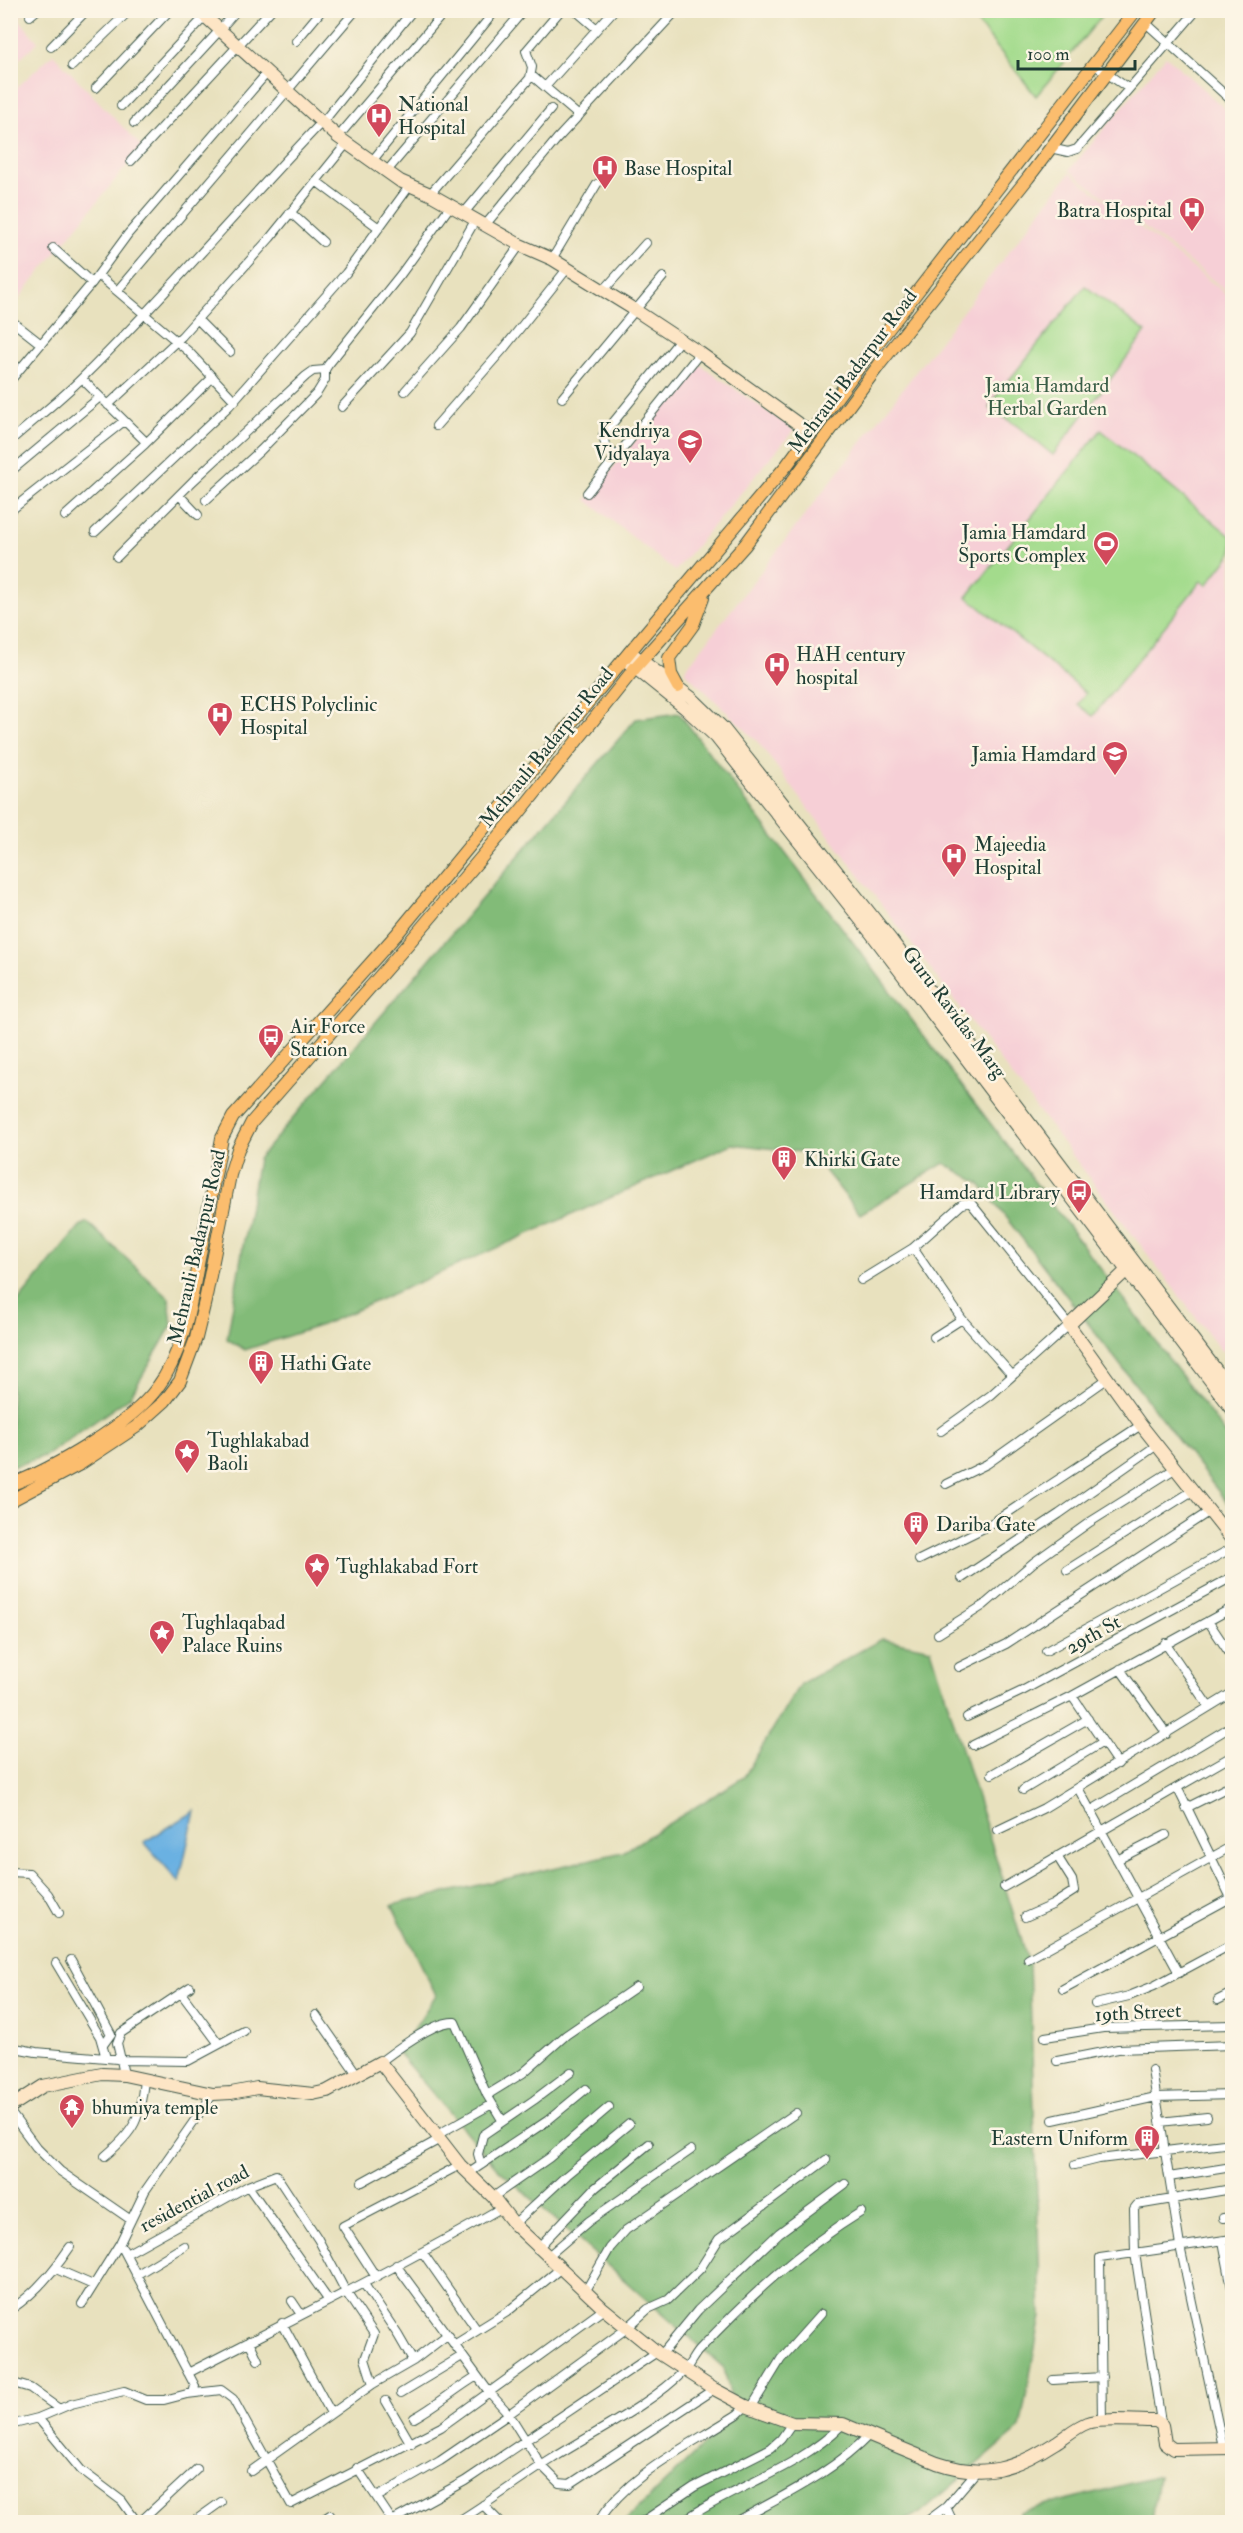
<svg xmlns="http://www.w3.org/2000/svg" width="1243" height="2533" font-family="'IM FELL Double Pica',serif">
<rect width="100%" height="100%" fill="#fcf5e5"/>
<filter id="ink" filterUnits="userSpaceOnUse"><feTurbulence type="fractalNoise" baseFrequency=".0167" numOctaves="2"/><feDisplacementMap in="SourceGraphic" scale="12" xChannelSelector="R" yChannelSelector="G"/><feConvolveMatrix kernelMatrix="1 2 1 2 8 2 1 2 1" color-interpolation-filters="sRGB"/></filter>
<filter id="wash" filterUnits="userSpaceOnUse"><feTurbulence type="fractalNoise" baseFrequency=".008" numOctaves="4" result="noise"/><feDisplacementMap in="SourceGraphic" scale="24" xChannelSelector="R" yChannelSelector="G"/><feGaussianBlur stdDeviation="1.35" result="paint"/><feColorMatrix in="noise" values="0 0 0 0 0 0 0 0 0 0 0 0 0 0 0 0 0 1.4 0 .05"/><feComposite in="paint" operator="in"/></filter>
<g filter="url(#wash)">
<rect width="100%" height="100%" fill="#e8e1be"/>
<path fill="#f6cfd6" d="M11,10L26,11L18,18L38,42L11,66Z
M53,54L142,147L11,308V93Z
M1166,56L1232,115V295L1069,170Z
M1070,173L1232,298V1344L1222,1352L757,741L684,671Z
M699,364L794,430L675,571L586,500Z"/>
<path fill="#a3db8c" stroke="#618c60" stroke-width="1.5" d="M968,11H1106L1036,96Z
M1085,286L1146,332L1053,455L1016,425L989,408L993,400Z
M1101,430L1232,537V553L1207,585L1201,581L1093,716L1078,704L1086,693L967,597Z"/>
<path fill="#82bb78" stroke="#507c56" stroke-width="1.5" d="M679,713L1232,1442V1509L979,1183L944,1163L860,1214L811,1153L732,1144L322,1325L245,1350L227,1339L258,1159L636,719Z
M87,1222L169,1298L172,1325L130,1397L45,1456L11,1467V1310L80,1226Z
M882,1639L931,1649L1029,1964L1041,2316L1020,2428L920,2513L903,2522H624L735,2415L724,2368L497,2168L398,2053L436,1995L392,1905L623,1852L744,1777L800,1684Z
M1158,2476L1152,2522H1020V2512Z"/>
<path fill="#6bb1e2" stroke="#45778b" stroke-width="1.5" d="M195,1811L179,1882L144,1842Z"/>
</g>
<g filter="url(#ink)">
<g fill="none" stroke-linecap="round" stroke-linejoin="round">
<defs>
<path id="street" d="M575,10L597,29
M30,16L37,10
M1146,23L1232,101
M222,27L237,10
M296,41L322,10
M51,47L87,10
M1093,64L1128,88
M72,66L130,10
M531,75L579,116
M545,87L614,10
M96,88L170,10
M121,106L211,10
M327,117L413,10
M134,123L220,30
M343,131L446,10
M1050,148L1068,152L1077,149L1197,10
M131,161L271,10
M372,161L496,10
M387,171L524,10
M316,181L379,228
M430,194L530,78L532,67L526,51L561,10
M290,212L323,242
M464,213L551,109
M486,224L557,139L677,10
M53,248L92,283
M552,259L597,184
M98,275L188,351L235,401
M117,291L356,10
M603,291L646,243
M197,319L230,352
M13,322L41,344
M82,379L146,442
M10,381L92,283L128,234L267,73
M405,391L461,328L520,245
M562,398L663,277
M108,405L182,336L270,238L347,143
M342,407L410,333L476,219
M436,426L505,347L567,269
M10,441C34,420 60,400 82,378C166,296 241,206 322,122
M616,457L605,444L603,435L680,340
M10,472L100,397
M587,493L700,353
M179,495L198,515
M206,500L261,450L317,393L325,380V370L328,365L401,274L451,205
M10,511L124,421
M65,516L145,444L213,377
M95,532L229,406L346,273L411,184
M117,557L193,481L306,376L313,371L325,370
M913,1248L962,1319L1012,1375
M861,1280L913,1248L962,1204L970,1202L1069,1325L991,1395L941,1431
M934,1337L962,1319
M946,1484L987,1464L1107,1379
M919,1560L986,1527L1141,1425
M1067,1570L1194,1490
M962,1578L1059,1514L1157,1445
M1208,1621L1232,1657
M938,1634L984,1605L1034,1562L1090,1522L1176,1468
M1165,1643L1209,1707
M1046,1651L1232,1548
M959,1667L1006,1644L1210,1511
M1120,1669L1167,1734
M1072,1696L1118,1764
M967,1717L1022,1691L1232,1577
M973,1745L1072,1696L1232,1608
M992,1774L1088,1719
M1078,1788L1179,1973
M1178,1789L1232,1900
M1023,1790L1103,1742
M1186,1808L1232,1785
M1090,1811L1232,1726
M998,1830L1044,1808L1232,1693
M1117,1860L1166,1835
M10,1872L29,1873L48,1894L59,1913
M1004,1887L1232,1756
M1025,1917L1052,1905L1074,1891L1072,1880L1057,1856
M1028,1959L1232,1846
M71,1960L111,2034L103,2045
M56,1963L100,2037L106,2058
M190,1987L121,2033L117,2043L121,2060L188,2061L244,2031
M1063,1989L1232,1897
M181,1993L219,2044
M1218,2000L1232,1993
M1095,2004L1129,1996L1154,1986L1232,1944
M316,2015L357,2074
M1045,2037L1103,2028L1232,2025
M10,2047L36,2052L117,2059L121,2060L124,2075
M1057,2061L1118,2049L1232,2045
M380,2062C396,2050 435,2020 455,2022L487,2095L502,2120
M1152,2070L1180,2246L1223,2447
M487,2095L523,2073L566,2035L636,1987
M10,2112L36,2147L60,2171L131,2220
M1053,2120L1156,2097L1232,2095
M1160,2122L1207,2117
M437,2135L492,2104
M105,2156C136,2130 140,2119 144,2080
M481,2165L478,2154L483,2135L534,2100L571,2072
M1075,2165L1099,2159L1232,2143
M469,2173L547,2121L586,2089
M1169,2177L1232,2167
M362,2182L440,2139
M248,2186L329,2301
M493,2197L549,2158L609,2107
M1223,2218L1232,2217
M514,2224L567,2175L629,2124
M1223,2241L1232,2288
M123,2249L195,2386L193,2393
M537,2249L595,2188L649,2144
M423,2253L477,2330
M126,2254L248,2186L276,2175L318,2239L346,2292L374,2334L365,2359L373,2384
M547,2257L589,2221L691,2150
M396,2265L489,2392L509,2414L541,2465L559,2483L570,2484L714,2389
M56,2269L93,2285
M136,2275L184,2246
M376,2277L343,2226L460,2165
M364,2284L398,2335L413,2361
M585,2292L610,2248L626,2230L796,2113
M292,2301L300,2313
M82,2304L120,2243L145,2191L213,2094
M10,2310C35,2294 54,2271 70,2247
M282,2323L331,2413
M249,2341L258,2360
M454,2345L507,2312L560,2269
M661,2355L698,2310L779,2233L845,2184
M188,2373C293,2319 399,2267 501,2208
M1053,2380L1102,2377
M10,2382L30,2388L58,2408
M401,2393L462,2356
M386,2401L411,2444
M751,2408L781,2359L821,2314
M38,2418L81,2470L122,2501L137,2522
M414,2418C436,2406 455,2389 477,2376
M1102,2422L1100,2258L1232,2239
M1161,2422L1135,2253L1134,2209L1137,2205L1232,2189
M10,2425L38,2418L71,2404L124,2391L146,2400H164L187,2394L221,2390L233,2399L291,2504L441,2427L604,2309
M357,2468L393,2522
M251,2471L373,2384L413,2361L447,2335
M377,2497L440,2461L509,2414L626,2329L648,2309L668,2300L700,2269L719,2239L826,2160
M483,2505L500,2522
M946,2507L953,2522
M392,2521L465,2481L657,2352
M140,2522L197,2469
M193,2522L221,2502
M319,2522L330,2515
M457,2522C490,2502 520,2479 552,2459C593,2433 652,2404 685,2370C690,2364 693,2357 698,2351C747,2299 799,2250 861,2212
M598,2522C630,2472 689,2446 738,2414L746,2406
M642,2522L694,2487L771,2448L781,2439L792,2423
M682,2522C734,2485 796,2471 843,2424
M736,2522C782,2496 833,2473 870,2434
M926,2522L946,2507L976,2472"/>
<path id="secondary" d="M198,10L338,137L400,181L430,194L520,245L552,259L635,310L700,353L811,433
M630,652L692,698L723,728L892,941L1232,1391
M624,659L685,708L716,737L871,933L1232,1409
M1127,1270L1069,1325L1141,1425L1232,1540
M10,2107L43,2086L102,2074L124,2075L213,2094L231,2093L257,2088L313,2094L327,2091L380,2062L460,2165L493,2197L514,2224L604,2309L657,2352L714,2389L746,2406L792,2423L843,2424L937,2463C984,2479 1015,2469 1055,2443C1065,2437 1076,2427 1087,2423C1098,2418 1141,2421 1156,2421L1162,2425L1165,2443L1173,2449L1232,2448"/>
<path id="primary" d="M678,687L671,674L669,658L693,625L703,598
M10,1485C53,1469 131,1424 157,1388C185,1351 191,1299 200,1254C207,1216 215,1177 222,1138L233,1117L396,935L642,637L787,465L865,359L1136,10
M10,1501L80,1464L136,1427L165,1401L180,1381L196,1338L205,1301L230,1175L238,1149L252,1122L408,944L519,813L635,668L745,545L879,365L1028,178L1155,10"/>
</defs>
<use href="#street" stroke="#3d5649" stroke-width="10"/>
<use href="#secondary" stroke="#3d5649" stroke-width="14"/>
<use href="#primary" stroke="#3d5649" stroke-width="14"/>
<use href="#street" stroke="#fff" stroke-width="8"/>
<use href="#secondary" stroke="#fde5c5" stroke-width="12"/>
<use href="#primary" stroke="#fbbd6e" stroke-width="12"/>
</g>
</g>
<defs>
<symbol id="hospital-pin" viewBox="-11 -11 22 30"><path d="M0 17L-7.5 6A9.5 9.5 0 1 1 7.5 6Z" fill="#d1495b" stroke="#fcf5e5"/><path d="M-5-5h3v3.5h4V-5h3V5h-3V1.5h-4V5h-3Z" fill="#fff"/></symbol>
<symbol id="school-pin" viewBox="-11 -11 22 30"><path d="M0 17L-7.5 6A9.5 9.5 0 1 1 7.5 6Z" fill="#d1495b" stroke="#fcf5e5"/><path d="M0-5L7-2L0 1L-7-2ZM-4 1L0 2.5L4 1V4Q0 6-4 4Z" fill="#fff"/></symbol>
<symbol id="stadium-pin" viewBox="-11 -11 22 30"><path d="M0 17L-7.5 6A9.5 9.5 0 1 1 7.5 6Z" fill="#d1495b" stroke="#fcf5e5"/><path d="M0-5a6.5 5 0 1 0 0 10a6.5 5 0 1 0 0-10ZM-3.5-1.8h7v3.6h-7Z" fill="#fff"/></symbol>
<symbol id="university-pin" viewBox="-11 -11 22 30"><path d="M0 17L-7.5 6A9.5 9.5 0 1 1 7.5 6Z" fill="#d1495b" stroke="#fcf5e5"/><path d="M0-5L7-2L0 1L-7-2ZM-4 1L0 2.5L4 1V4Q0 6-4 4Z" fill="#fff"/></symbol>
<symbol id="bus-pin" viewBox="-11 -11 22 30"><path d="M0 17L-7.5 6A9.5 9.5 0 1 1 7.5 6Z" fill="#d1495b" stroke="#fcf5e5"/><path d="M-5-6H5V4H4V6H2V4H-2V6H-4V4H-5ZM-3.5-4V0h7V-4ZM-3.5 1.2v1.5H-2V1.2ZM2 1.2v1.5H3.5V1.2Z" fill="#fff"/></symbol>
<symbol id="building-pin" viewBox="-11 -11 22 30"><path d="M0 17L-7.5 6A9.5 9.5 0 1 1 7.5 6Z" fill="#d1495b" stroke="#fcf5e5"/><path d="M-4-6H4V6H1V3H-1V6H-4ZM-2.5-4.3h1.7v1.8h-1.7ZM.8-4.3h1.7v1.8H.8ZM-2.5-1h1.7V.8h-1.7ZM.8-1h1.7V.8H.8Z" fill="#fff"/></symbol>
<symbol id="sight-pin" viewBox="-11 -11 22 30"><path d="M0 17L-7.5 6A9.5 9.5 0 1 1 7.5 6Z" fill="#d1495b" stroke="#fcf5e5"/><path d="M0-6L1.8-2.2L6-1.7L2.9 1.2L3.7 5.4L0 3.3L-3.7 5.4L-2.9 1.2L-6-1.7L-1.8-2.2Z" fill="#fff"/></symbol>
<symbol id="temple-pin" viewBox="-11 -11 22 30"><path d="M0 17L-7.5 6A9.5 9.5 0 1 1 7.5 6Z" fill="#d1495b" stroke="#fcf5e5"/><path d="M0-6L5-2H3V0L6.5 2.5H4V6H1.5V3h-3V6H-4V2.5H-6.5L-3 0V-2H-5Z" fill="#fff"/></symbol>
</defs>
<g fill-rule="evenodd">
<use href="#hospital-pin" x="364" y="101" width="30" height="40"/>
<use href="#hospital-pin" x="590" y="153" width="30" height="40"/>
<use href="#hospital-pin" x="1177" y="195" width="30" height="40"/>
<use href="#school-pin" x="675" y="427" width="30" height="40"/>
<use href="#stadium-pin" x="1091" y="529" width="30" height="40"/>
<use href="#hospital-pin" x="762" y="650" width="30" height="40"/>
<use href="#hospital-pin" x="205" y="700" width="30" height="40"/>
<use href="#university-pin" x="1100" y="739" width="30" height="40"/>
<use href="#hospital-pin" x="939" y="841" width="30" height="40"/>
<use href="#bus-pin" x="256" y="1022" width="30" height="40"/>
<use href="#building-pin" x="769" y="1144" width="30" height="40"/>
<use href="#bus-pin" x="1064" y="1177" width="30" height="40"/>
<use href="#building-pin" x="246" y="1348" width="30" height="40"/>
<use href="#sight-pin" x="172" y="1437" width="30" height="40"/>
<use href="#building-pin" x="901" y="1509" width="30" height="40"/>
<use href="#sight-pin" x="302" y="1551" width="30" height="40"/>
<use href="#sight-pin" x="147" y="1618" width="30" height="40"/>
<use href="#temple-pin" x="57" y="2092" width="30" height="40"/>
<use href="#building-pin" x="1132" y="2123" width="30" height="40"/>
</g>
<g text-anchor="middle" stroke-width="5" stroke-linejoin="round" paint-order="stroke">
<g font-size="20" fill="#1f3d34" stroke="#fcf5e5" text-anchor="start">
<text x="398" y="111">National<tspan x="398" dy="23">Hospital</tspan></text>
<text x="624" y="175">Base Hospital</text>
<text x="1172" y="217" text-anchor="end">Batra Hospital</text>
<text x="670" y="437" text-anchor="end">Kendriya<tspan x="670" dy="23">Vidyalaya</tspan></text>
<text x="1086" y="539" text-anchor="end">Jamia Hamdard<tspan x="1086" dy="23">Sports Complex</tspan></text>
<text x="796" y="661">HAH century<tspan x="796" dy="23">hospital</tspan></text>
<text x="240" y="711">ECHS Polyclinic<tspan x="240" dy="23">Hospital</tspan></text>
<text x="1096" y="761" text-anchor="end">Jamia Hamdard</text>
<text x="974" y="851">Majeedia<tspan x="974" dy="23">Hospital</tspan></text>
<text x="290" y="1033">Air Force<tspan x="290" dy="23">Station</tspan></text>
<text x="804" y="1166">Khirki Gate</text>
<text x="1060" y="1199" text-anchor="end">Hamdard Library</text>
<text x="280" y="1370">Hathi Gate</text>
<text x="207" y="1447">Tughlakabad<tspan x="207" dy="23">Baoli</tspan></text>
<text x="936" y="1531">Dariba Gate</text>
<text x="336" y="1573">Tughlakabad Fort</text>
<text x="182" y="1629">Tughlaqabad<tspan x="182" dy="23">Palace Ruins</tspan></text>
<text x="92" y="2114">bhumiya temple</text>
<text x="1128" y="2145" text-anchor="end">Eastern Uniform</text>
</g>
<g font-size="20" fill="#1f3d34" stroke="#fcf5e5">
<text transform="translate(852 371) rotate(-53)" y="7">Mehrauli Badarpur Road</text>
<text transform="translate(546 747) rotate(-51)" y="7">Mehrauli Badarpur Road</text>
<text transform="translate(955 1012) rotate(53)" y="7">Guru Ravidas Marg</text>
<text transform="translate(196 1247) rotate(-77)" y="7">Mehrauli Badarpur Road</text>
<text transform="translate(1093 1634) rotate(-29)" y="7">29th St</text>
<text transform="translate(1138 2012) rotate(-3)" y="7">19th Street</text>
<text transform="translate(194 2198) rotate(-28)" y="7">residential road</text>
</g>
<g font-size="20" fill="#395d46" stroke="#fcf5e5">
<text x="1047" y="392">Jamia Hamdard<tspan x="1047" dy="23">Herbal Garden</tspan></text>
</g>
</g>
<rect width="1243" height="2533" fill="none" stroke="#fcf5e5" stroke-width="36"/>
<path d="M1018 60v9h117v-9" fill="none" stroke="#1f3d34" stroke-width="3"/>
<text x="1027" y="60" font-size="18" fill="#1f3d34" stroke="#fcf5e5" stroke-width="4.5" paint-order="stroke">100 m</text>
</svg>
